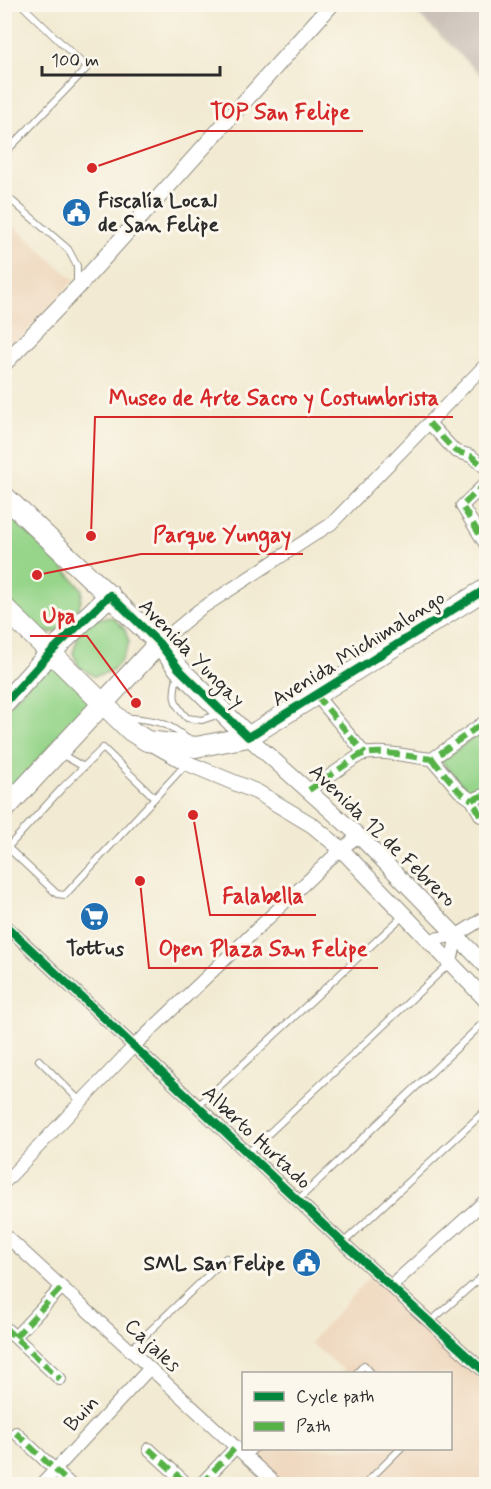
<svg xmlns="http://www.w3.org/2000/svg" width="491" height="1489" font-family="Mynerve,sans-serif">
<rect width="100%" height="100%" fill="#fbf7ec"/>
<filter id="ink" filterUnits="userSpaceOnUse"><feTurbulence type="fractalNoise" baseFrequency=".0167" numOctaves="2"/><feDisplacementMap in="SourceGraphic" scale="12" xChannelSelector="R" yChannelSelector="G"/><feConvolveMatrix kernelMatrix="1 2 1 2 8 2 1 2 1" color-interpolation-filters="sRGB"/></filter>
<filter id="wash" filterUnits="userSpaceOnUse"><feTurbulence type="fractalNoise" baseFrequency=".008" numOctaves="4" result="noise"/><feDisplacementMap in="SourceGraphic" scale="24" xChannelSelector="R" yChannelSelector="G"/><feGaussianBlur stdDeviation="1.35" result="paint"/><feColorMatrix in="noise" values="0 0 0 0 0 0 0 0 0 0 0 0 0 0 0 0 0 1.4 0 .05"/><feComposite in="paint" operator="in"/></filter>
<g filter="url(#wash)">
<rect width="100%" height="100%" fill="#f2ead2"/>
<path fill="#eed6bb" d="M5,218L74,280L5,355Z
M371,1275L486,1385V1484H284L246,1449L450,1448V1374L341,1373L344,1370L310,1343Z"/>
<path fill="#ccc2b9" d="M408,5H486V80Z"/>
<path fill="#97d58b" stroke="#61805b" stroke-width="1.5" d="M4,510L56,560L82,589C82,609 72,621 57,632L40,633L5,598Z
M113,617L125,630L129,643C121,664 116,672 94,676L79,667L73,653L79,633L92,619Z
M48,663L93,699L5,797L4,710Z
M486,728V780L469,791L441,761Z"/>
</g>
<g filter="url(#ink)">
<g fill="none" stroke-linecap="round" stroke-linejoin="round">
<defs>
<path id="service" d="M4,154L87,68L21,4
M4,194L68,249L77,266V282
M178,672C173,695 171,701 187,718L202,720L220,714
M124,717C151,720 167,720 188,740
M61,754L84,767
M4,844L57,894L65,895L187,763
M8,847L63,787L103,748L155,798
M39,1060L81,1102
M198,1106L404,915
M248,1153L451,962
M298,1200L486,1020
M343,1243L486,1110
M430,1322L486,1273
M130,1350L226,1258
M356,1374L364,1365L372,1374
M245,1456L256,1448
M365,1484L401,1448"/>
<path id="minor" d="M429,423L455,451L471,456L486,468
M486,483L462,506L486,545
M159,643L199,610L331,524L486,364
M316,695L365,754
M432,759L459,791L472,800
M309,790L360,755C382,749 409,757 432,759L486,721
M481,816L472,800L486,794
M4,924L343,1243L486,1373
M429,940L457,935L486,917
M451,962L457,935
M4,1183L134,1046L341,849L359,836
M4,1234L276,1484
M391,1286L486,1200
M4,1327L60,1379
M15,1337L62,1287
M16,1433L70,1484
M149,1449L187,1484
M42,1484L150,1368
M201,1484L236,1447"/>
<path id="tertiary" d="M4,364L78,287L332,4
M248,737L359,836L486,966
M153,744L187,763L257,792L312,825L341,849L486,1000"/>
<path id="primary" d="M4,496L159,643L179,669L248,737
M4,607L131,731L147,741L196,747L248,737L486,589
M4,704L51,652L110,595
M4,810L159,643"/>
</defs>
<use href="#service" stroke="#8e8a7e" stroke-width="8"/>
<use href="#minor" stroke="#8e8a7e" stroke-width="14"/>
<use href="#tertiary" stroke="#8e8a7e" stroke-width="17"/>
<use href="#primary" stroke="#8e8a7e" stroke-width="22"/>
<use href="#service" stroke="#fff" stroke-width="6"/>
<use href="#minor" stroke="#fff" stroke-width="12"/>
<use href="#tertiary" stroke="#fff" stroke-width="15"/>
<use href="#primary" stroke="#fff" stroke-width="20"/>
<path stroke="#56b246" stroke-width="6" stroke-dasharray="12 6" stroke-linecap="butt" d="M429,423L455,451L471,456L486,468
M486,483L462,506L486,545
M316,695L365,754
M432,759L459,791L472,800
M309,790L360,755C382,749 409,757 432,759L486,721
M481,816L472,800L486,794
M4,1327L60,1379
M15,1337L62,1287
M16,1433L70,1484
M149,1449L187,1484
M201,1484L236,1447"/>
<defs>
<path id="cycleway" d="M4,704L51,652L110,595L159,643L179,669L248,737L486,589
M4,924L343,1243L486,1373"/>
</defs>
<use href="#cycleway" stroke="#fbf7ec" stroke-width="11"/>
<use href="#cycleway" stroke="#00873e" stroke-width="8"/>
</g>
</g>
<defs>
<symbol id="civic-disc" viewBox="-11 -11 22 22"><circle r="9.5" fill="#1f6fb2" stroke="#fbf7ec"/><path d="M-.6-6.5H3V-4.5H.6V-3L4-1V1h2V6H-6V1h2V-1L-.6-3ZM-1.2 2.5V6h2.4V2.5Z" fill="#fff"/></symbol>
<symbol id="supermarket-disc" viewBox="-11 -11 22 22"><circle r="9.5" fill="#1f6fb2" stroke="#fbf7ec"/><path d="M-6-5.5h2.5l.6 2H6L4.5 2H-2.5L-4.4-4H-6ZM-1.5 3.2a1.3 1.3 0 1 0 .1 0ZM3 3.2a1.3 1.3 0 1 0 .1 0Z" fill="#fff"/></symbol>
</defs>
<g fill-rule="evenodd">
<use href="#civic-disc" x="60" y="196" width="33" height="33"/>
<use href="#supermarket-disc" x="78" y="900" width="33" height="33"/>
<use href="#civic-disc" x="290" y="1246" width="33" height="33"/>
</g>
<g text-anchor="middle" stroke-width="6" stroke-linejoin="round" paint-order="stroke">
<g font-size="21" font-weight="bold" fill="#2b2b2b" stroke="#fbf7ec" text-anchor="start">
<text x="98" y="207">Fiscalía Local<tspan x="98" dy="24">de San Felipe</tspan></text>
<text x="95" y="955" text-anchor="middle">Tottus</text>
<text x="285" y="1270" text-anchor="end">SML San Felipe</text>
</g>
<g font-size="21" fill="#2b2b2b" stroke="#fbf7ec">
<text transform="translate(358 648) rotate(-32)" y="7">Avenida Michimalongo</text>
<text transform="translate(192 653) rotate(46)" y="7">Avenida Yungay</text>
<text transform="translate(383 835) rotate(44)" y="7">Avenida 12 de Febrero</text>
<text transform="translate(257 1137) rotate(43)" y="7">Alberto Hurtado</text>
<text transform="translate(153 1345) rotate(43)" y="7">Cajales</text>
<text transform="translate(81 1413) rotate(-47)" y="7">Buin</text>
</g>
</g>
<path fill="none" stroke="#d62828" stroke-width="2" d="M92 168L198 131H363M91 536L95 417H453M37 575L141 554H303M136 703L87 636H30M193 815L210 915H316M140 881L149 968H378"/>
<g fill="#d62828" stroke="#fbf7ec" stroke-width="2">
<circle cx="92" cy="168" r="6"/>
<circle cx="91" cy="536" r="6"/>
<circle cx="37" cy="575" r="6"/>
<circle cx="136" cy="703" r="6"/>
<circle cx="193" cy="815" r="6"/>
<circle cx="140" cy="881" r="6"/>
</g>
<g font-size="22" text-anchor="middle" font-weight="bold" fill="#d62828" stroke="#fbf7ec" stroke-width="6" stroke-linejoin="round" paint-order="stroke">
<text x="280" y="119">TOP San Felipe</text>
<text x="274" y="405">Museo de Arte Sacro y Costumbrista</text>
<text x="222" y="542">Parque Yungay</text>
<text x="59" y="623">Upa</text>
<text x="263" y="903">Falabella</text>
<text x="263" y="956">Open Plaza San Felipe</text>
</g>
<rect width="491" height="1489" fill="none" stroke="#fbf7ec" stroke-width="24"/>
<rect x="242" y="1372" width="210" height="78" fill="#fbf7ec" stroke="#a8a59f" stroke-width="1.5"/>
<rect x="254" y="1392" width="30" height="9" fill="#00873e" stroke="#a8a59f" stroke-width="1.5"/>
<text x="296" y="1402" font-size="18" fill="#2b2b2b">Cycle path</text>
<rect x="254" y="1422" width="30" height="9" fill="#56b246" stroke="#a8a59f" stroke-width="1.5"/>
<text x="296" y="1432" font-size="18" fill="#2b2b2b">Path</text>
<path d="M42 66v9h178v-9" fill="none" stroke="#2b2b2b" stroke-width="3"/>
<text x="51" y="66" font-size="18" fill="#2b2b2b" stroke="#fbf7ec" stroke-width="4.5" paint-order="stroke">100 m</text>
</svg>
